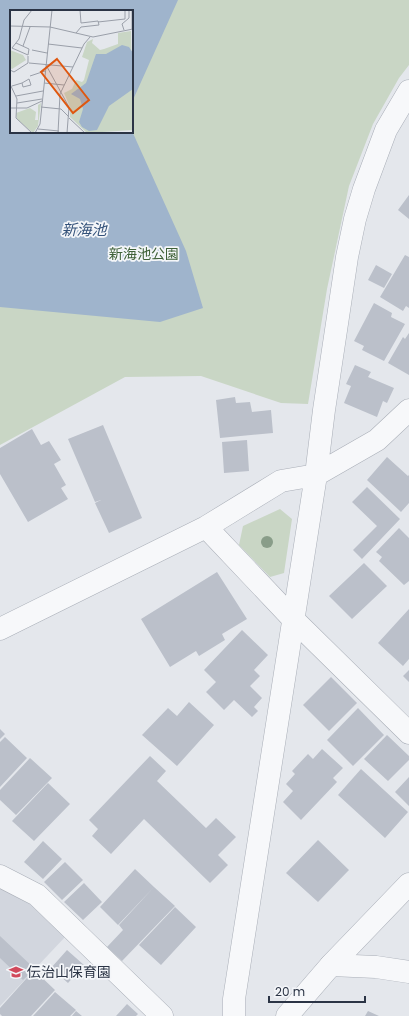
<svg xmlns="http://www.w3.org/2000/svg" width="409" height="1016" font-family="Poppins,'Noto Sans JP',sans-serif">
<rect width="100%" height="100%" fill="#e4e7ec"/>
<path fill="#d2d6de" d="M0,888L30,904L65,937L0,1006Z"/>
<path fill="#c9d6c5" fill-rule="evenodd" d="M0,0H409V65L399,78L373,124L349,186L327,289L308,404L281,403L201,376L125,377L0,445ZM11,11H132V132H11Z
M280,509L292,519L284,573L270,577L239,545L243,526Z"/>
<path fill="#9fb4cc" d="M0,0H178L132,102V11H11V132L132,131L186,251L203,308L160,322L0,307Z"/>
<path fill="#bbc0ca" d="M409,195V219L398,210Z
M405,255L409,257V308L406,306L403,311L380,297Z
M376,265L392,274L384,288L368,280Z
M374,303L392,313L391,317L405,324L384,361L362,350L364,346L354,341Z
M409,333V375L388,363L403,337L405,339Z
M355,365L371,372L368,377L394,388L387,403L383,401L377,417L344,403L351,386L346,384Z
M235,397L236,403L250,402L252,412L271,410L273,433L220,438L216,400Z
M103,425L142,518L109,533L95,503L101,500L95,502L68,439Z
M32,429L41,445L49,441L61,460L54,464L66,485L61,488L68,499L28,522L0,474V448Z
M247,440L249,471L224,473L222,442Z
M387,457L408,476L409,475V503L401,512L367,480Z
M367,487L400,519L362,559L353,550L377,526L352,502Z
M399,528L409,538V581L404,585L379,561L382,557L376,552Z
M364,563L387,586L352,619L329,596Z
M217,572L247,619L222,634L225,640L199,656L196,651L170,667L141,619Z
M409,609V659L403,666L378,643Z
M242,630L268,655L254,670L260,676L250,686L262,698L254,707L258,711L252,717L234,700L224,710L206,692L216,682L204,670Z
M409,670V682L403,676Z
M331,677L357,703L329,731L303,705Z
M189,702L214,725L177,766L142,735L168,708L177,716Z
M358,708L384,735L353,766L327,740Z
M0,729L5,734L0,739Z
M387,735L409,756V760L388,781L364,759Z
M5,737L27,758L0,787V742Z
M322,749L343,768L333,778L337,782L301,820L283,802L293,791L286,784L295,774L292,771L308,754L313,759Z
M150,756L166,771L157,781L206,828L216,818L236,837L218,855L228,865L210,883L144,819L111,854L92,836L98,829L89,820Z
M30,758L52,778L16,815L0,800V790Z
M361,769L408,812L385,838L338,795Z
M409,777V806L395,792Z
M48,783L70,804L34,841L12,821Z
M318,840L349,870L318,902L286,873Z
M43,841L62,859L43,879L24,862Z
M65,862L83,880L62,900L44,882Z
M135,869L154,887L118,925L100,907Z
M84,883L102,902L83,920L64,902Z
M154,887L175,906L122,961L107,947L123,930L119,925Z
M175,907L196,927L161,965L139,945Z
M0,936L35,969L23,980L0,958Z
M67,950L84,965L68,983L51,968Z
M34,970L55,990L31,1016H2L0,1014V1008Z
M55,992L76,1010L70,1016H33Z
M127,1004L138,1014L136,1016H116Z
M76,1011L82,1016H72Z
M368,1011L379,1016H365Z"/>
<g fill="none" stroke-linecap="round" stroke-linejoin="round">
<defs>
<path id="minor" d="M206,527L293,619L409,733
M0,629L206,527L281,481L316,475L377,440L409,410
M0,876L37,895L162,1016
M331,965L376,967L409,972
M234,1016V999L316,475L324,410L347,257L355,219L364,189L386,130L409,91"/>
<path id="tertiary" d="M287,1016L331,965L409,884"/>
</defs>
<use href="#minor" stroke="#a9aeb7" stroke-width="23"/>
<use href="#tertiary" stroke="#a9aeb7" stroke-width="23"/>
<use href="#minor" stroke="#f7f8fa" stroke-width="22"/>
<use href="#tertiary" stroke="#f7f8fa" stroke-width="22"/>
</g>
<circle fill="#899d89" cx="267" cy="542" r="6"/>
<defs>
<symbol id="school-bare" viewBox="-9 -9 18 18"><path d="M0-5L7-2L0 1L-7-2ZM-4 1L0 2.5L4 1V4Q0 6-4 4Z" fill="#d1495b" stroke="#f4f6f9" stroke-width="2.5" paint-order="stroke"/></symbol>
</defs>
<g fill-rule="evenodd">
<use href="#school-bare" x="6" y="962" width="20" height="20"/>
</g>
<g text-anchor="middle" stroke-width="3.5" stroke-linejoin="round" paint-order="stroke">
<g font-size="14" fill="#3f6138" stroke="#f4f6f9">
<text x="144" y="259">新海池公園</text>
</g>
<g font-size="14" fill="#2b3445" stroke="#f4f6f9" text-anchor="start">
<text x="27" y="977">伝治山保育園</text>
</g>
<g font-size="15" font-style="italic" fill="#34527a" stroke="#f4f6f9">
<text x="84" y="235">新海池</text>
</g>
</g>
<g transform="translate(10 10)">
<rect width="123" height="123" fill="#e4e7ec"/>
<path d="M121,21L123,120L77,123L60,107V97L54,83L62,79L66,70L72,72L74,70L79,50L72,47L77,32L83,29L82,33L90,40L94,39L108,34V23ZM0,40L13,45L16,50L2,59L0,58ZM31,93L28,116L23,123L7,109L6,103L20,98L26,102L25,110H28V95Z" fill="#c9d6c5"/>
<path d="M112,35L119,37L123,43V79L99,96L87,120L79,121L72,117L69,112L73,99L70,89L61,84L76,73L86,44H96Z" fill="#9fb4cc"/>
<path fill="none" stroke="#9a9fa9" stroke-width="1" d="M122,0V19M88,12L115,9V0M0,16L40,17L83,27L123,19M114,20L112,14L119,8V0M66,23L71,17L89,15L88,11L71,13L70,0M6,33L19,39L18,45L2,38L9,29L14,10L22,0M38,34L72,38M13,36L20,17M22,40L37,43M19,53L63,57M36,55L59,97L57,123M0,60L4,62L18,53V46M20,66L35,61M34,73L54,75M0,74L7,89L6,108L22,123M2,76L12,73L13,77L21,75L19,69L12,73M6,86L33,81M7,93L32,89M31,97L51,99L59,107M0,98H17L32,91M59,108L75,123M28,119L49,121M25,123L30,114L42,0M48,123L50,84L74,34L80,27"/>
<path fill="#df570f" fill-opacity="0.15" stroke="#df570f" stroke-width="2" d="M47,49L79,90L63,103L31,62Z"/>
<rect width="123" height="123" fill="none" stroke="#2b3445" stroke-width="2"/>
</g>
<path d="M269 996v6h96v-6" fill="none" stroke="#2b3445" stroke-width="2"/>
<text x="275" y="996" font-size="12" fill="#2b3445" stroke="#f4f6f9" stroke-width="3" paint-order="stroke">20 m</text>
</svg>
